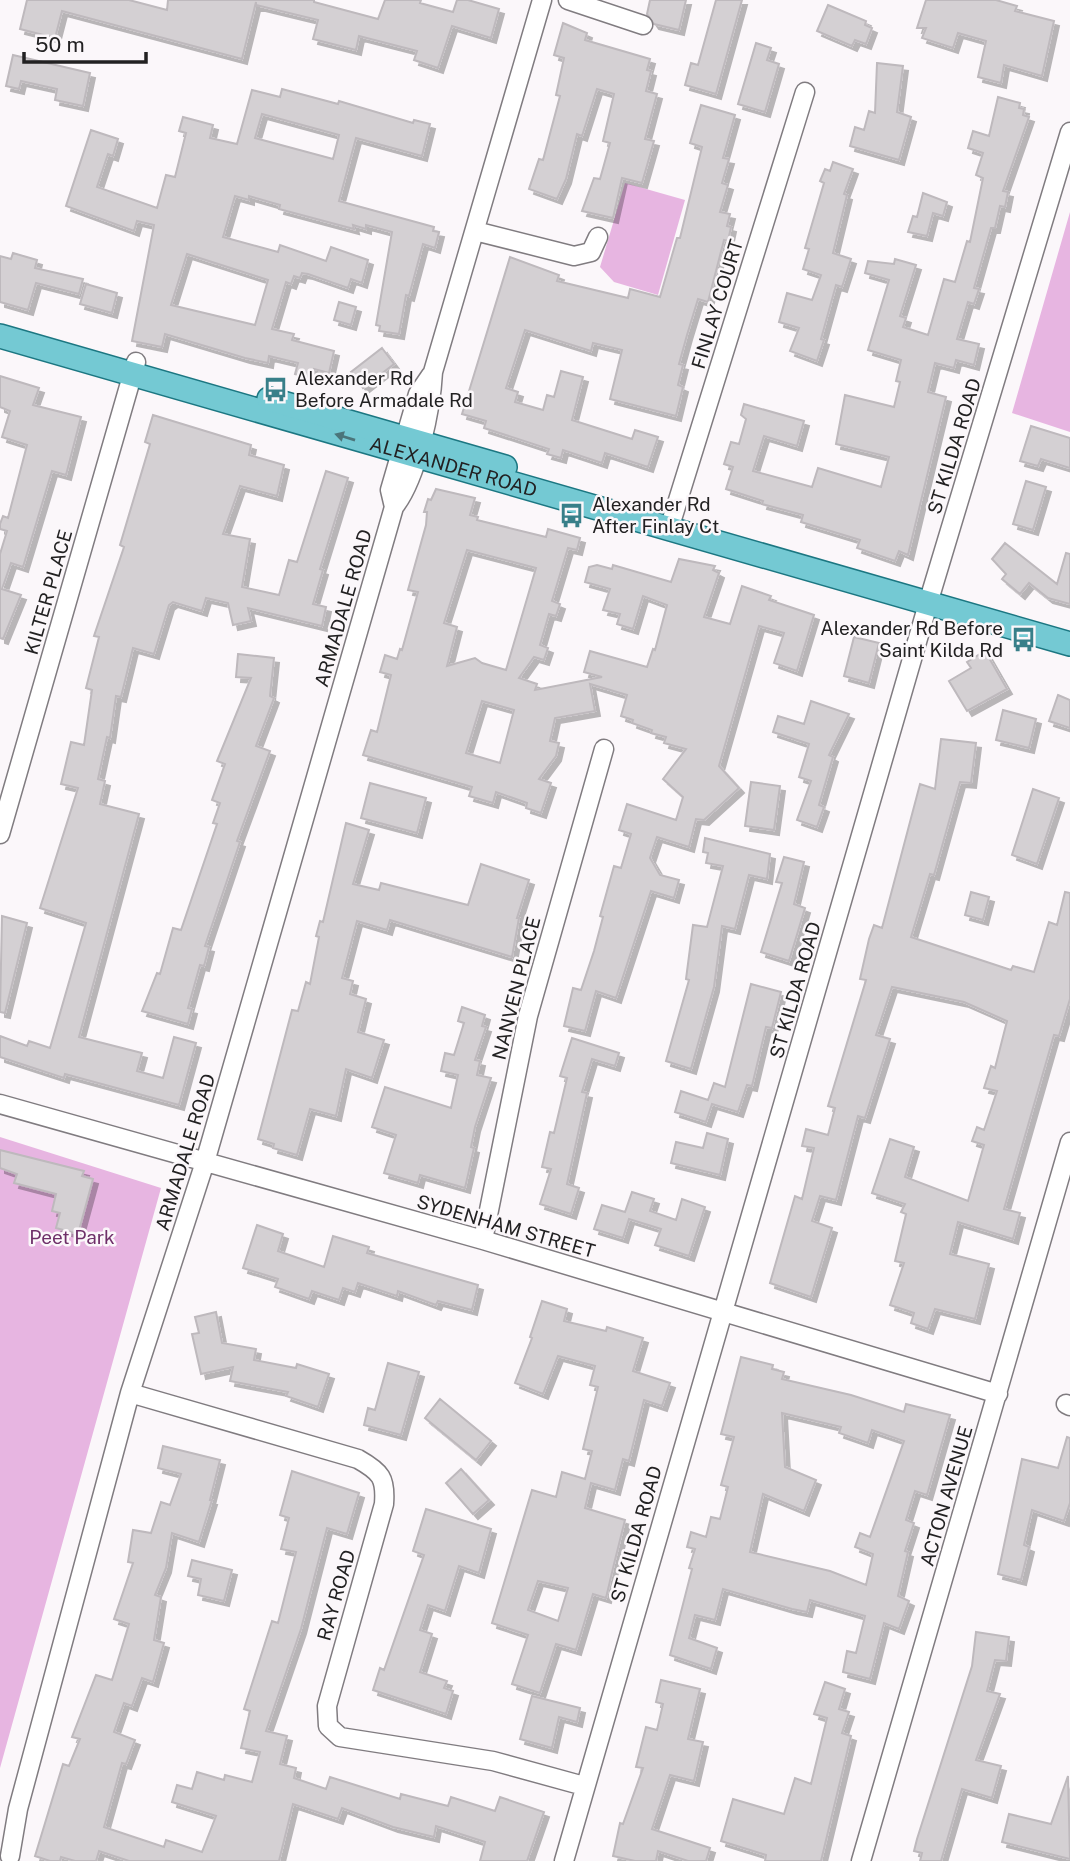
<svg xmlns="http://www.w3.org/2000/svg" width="1070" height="1861" font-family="'Public Sans',sans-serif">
<defs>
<filter id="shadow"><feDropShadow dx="5" dy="5" stdDeviation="0" flood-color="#0004"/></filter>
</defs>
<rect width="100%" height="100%" fill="#fbf7fa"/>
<path fill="#e7b5e1" d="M625,183L685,200L658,295L614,282L600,267Z
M1070,212V432L1012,413Z
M0,1137L161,1188L0,1768Z"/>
<path fill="#d4d0d3" stroke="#beb9bd" stroke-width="2" fill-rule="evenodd" filter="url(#shadow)" d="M27,0H129L167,10L168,0H314V2L378,19L385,0H421L420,3L453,12L457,0H468L499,9L491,38L452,26L438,68L414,60L417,51L359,36L356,50L313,39L318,20L256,5V2L242,59L62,11L55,38L20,29Z
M650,0H686L679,30L654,24L647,14Z
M716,0H742L716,94L685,85L691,63L698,65Z
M926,0H996L1017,6L1015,11L1054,21L1042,76L1004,65L1001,83L978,77L986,41L958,33L953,48L922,38L926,28H917Z
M828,5L866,21L865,25L872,28L866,44L855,40L852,46L817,31Z
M563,23L587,33L585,40L650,59L647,70L651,71L646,91L657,94L645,139L654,141L642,183L622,178L613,218L582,211L594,178L600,179L610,143L603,141L614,94L597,89L582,136L577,134L566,179L557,199L529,189L539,159L543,160L560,96L556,95L564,58L554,55Z
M756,43L771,48L767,60L779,64L765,112L738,104Z
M13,55L90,73L83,106L55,100L57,89L21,81L19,89L6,86Z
M877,63L903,66L897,112L911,117L899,160L850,146L855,127L864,130L869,111L875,113Z
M282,89L338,104L339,101L413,123L414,120L430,124L422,156L356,138L339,201L434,227L433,231L439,232L435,248L423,244L409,296L406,295L399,334L379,331L380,326L376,325L392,232L366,225V229L353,225L354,229L279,209L280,205L249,196V200L235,196L223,237L278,252L280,245L326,261L331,247L368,260L362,283L351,279L348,288L308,274L302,273L300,278L294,276L291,284L286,282L272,329L294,334L292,340L334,351L329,373L314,369L312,379L295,374L298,363L269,356L268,363L245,358L165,334L162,347L132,341L154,225L137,221L134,231L66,206L91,130L118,139L113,156L108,154L97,187L157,208L166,175L175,177L186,133L179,131L183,117L213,125L210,138L237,144L252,90L280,97ZM262,114L339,135L333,159L255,138ZM187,254L268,280L255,325L171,305Z
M998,97L1020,103L1019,108L1024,109L1023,115L1029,117L1003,191L1008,192L1005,207L1000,206L995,228H991L974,288L979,289L974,304L968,302L957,339L979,344L974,365L956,360L954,368L935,363L928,392L946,397L908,555L899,551L895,561L857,548L860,540L801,522L803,515L762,504L763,501L726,489L733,467L724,464L731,442L739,444L746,419L741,415L744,404L804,421L797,446L764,436L753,471L812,487L818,468L881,487L889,457L836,444L845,395L894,407L900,382L896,381L901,360L868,350L889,280L865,273L868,261L894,264L895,259L916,265L900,316L906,318L903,327L928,335L944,279L955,282L967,241L970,242L983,178L976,175L983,153L968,148L973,131L989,136Z
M701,105L735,115L723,158L729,159L722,183L728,185L720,212L730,214L727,226L731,227L728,241L724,240L708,302L698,299L687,335L679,364L683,365L678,385L683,387L676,416L610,399L622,350L593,343L591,351L525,330L506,388L518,392L515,402L543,410L547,395L554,397L561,371L583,377L572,420L632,439L635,430L658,437L648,467L605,453L602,463L563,450L561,458L547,454L549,449L484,428L486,421L462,414L510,257L559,275L557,281L628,298L630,289L660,297L677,238H680L702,147L690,143Z
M833,162L853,169L844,194L847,195L833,253L851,259L842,287L836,285L821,339L824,340L817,361L790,351L799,328L779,322L787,293L812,300L821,275L803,269L809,249L805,248L824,183L820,181L825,169L830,171Z
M923,193L947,202L943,216L933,213L927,236L908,232L913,216L917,217Z
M13,253L37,260L35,268L83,279L79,294L36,283L28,310L0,302V256L11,259Z
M86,284L117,293L112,313L80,304Z
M339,302L356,307L351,325L334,320Z
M382,348L394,364L363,388L351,372Z
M0,376L39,388L33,405L81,417L66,475L52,471L23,567L11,563L2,589L21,595L3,639L0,638V554L7,531L0,529V524L3,516L8,518L27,445L2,437L10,411L0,407Z
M153,415L251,445L249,455L284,465L277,496L240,486L223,534L250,539L242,587L279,595L289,560L297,562L326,471L348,478L320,569L323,570L313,604L326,607L322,626L248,608L251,621L233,625L228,603L206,598L202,611L173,602L169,605L154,654L133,648L121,697L116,696L110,738L107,737L98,779L105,781L100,804L139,814L79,1037L142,1053L137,1071L163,1078L174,1037L196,1043L179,1105L65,1074L64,1078L0,1057V1036L27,1046L29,1041L50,1048L86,923L40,908L78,788L61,784L71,742L84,745L92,690L86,688L99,637L94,636L124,547L120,545L150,444L145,442Z
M1031,426L1070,438V468L1041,459L1038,466L1020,461Z
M1026,481L1046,487L1033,530L1013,524Z
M436,489L475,498L470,515L478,517L477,520L546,537L548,529L580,538L577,550L568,548L552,601L560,604L556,616L549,614L540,645L548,648L544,660L534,657L519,678L537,684L535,690L602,677L584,672L590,651L647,667L653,649L655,650L667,605L643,596L633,629L617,624L620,614L603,610L610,589L585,582L589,567L597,565L612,569L613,565L671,582L679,559L715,566L713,570L719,573L704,617L730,624L742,586L771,596L769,600L814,615L797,671L774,663L784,633L759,626L719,766L739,788L704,820L696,819L689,847L657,837L650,858L660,875L679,880L674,898L651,891L616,998L596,991L585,1031L564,1026L573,988L581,990L594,951L603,917L600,916L614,866L621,868L631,834L619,830L627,804L676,820L683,797L663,779L686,749L664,743L666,737L651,733L652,730L632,723L633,720L621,716L627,695L590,684L595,711L555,718L550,741L559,743L556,756L539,779L551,783L541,813L526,808L527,803L496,792L493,803L469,796L472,787L363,755L371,730L377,732L391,675L380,672L385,655L397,659L400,649L402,650L418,592L408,590L426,525L427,512H424L428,499L431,500ZM467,550L536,568L506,670L482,663L475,658L447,666L457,627L444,623ZM482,701L514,710L500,763L466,753Z
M1005,543L1057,584L1066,553L1070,554V604L1048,598L1029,583L1020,594L1002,579L1006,574L992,559Z
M854,637L879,643L869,683L844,676Z
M985,651L1007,689L967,711L949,681L971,668L967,662Z
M238,654L274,658L270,696L274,698L256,746L270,751L237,841L240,842L205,946L209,947L204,966L200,965L188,1008L192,1009L188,1024L142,1011L157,973L160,974L173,928L181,930L217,824L213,823L220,803L212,800L225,764L217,761L251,678L236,677Z
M1058,695L1070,700V728L1049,721Z
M811,701L849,714L829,755L833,757L819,805L824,807L817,827L797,820L811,781L799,777L809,744L773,732L778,716L804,724Z
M1003,710L1036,719L1029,748L996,740Z
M941,739L976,743L971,783L960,782L934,875L930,874L911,937L1011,970L1013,966L1034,972L1049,922L1057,925L1065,892L1070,893V999L1059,1036L1054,1035L1004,1209L1020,1213L1013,1239L958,1222L950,1254L989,1264L975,1319L935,1309L928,1329L911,1323L914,1313L890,1305L904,1263L895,1261L906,1214L901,1212L905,1204L872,1193L890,1139L914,1147L905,1177L968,1201L984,1145L972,1141L977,1127L984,1130L997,1091L984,1088L991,1066L995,1068L1007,1021L964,1002L892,987L876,1035L890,1039L865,1118L858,1116L836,1200L820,1196L812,1221L832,1228L811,1297L770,1283L795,1196L802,1199L814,1148L802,1146L806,1129L828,1135L835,1108L828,1106L866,980L860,979L869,939L874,925L882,928L920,784L935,789Z
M751,782L780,786L774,830L745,826Z
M370,783L426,798L417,833L361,818Z
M1033,789L1059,798L1037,864L1012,855Z
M346,823L369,830L353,884L379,890L381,883L468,905L481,864L529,880L517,918H519L512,957L390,920L387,930L357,921L342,978L353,981L350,994L366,999L358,1032L384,1040L372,1078L346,1069L336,1116L310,1109L297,1155L273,1148L274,1144L258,1139L292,1010L298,1011L306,982L310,984L319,937L316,936L320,921L323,922Z
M705,838L770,854L767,879L749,875L735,929L722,926L714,987L691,1069L666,1061L689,980L686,979L693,925L707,927L723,866L706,863L708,853L703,852Z
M784,857L804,862L794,904L805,908L789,961L761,952L782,883L776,882Z
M971,892L989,897L983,920L965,915Z
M2,916L27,923L5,1013L0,1012Z
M751,984L781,992L772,1028L766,1027L752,1086L747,1085L738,1112L712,1104L706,1122L675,1112L681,1091L708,1100L714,1083L725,1087Z
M462,1007L485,1015L482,1026L486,1027L475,1060L480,1061L477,1075L491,1078L475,1127L471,1147L474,1148L465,1188L420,1175L418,1183L384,1173L396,1135L372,1127L385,1087L451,1108L458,1075L441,1071L445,1053L454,1055L464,1023L458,1021Z
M572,1038L619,1053L615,1066L592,1059L582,1092L587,1093L567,1184L579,1188L571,1214L540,1204L551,1169L542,1167L550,1132L554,1133L567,1078L560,1076Z
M707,1133L728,1139L720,1175L671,1163L676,1142L703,1148Z
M0,1150L84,1171L82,1176L93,1179L78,1234L56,1228L60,1213L52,1211L56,1194L14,1183L17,1174L0,1168Z
M632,1192L654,1199L650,1211L676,1220L682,1199L705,1207L689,1256L655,1245L661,1229L629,1219L623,1238L594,1229L602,1205L625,1212Z
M257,1225L283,1234L278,1251L324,1267L333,1236L369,1247L367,1253L478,1285L472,1310L438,1301L436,1305L398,1291L397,1296L358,1283L355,1292L343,1288L339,1300L312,1291L309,1299L275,1287L278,1279L243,1268Z
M542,1301L567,1309L564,1321L606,1331L607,1327L643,1338L633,1371L670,1383L662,1406L644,1400L629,1461L623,1459L615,1490L591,1483L585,1508L625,1520L614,1564L606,1598L593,1594L576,1650L556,1644L540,1693L512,1684L528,1635L492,1623L532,1490L556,1497L562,1472L585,1479L592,1451L583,1449L598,1387L590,1385L595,1366L558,1356L543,1394L515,1383L532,1338L530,1337ZM538,1581L568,1588L558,1621L528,1610Z
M216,1312L222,1343L256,1349L254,1360L296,1368L297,1364L329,1374L318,1407L286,1396L288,1392L230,1381L233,1367L201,1374L192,1334L199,1333L195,1317Z
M741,1357L773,1365L772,1369L784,1372L782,1379L851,1395L904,1412L906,1404L950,1415L927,1495L915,1491L906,1520L914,1523L905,1551L908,1552L898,1596L909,1601L899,1629L884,1623L870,1679L843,1672L847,1651L856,1653L865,1616L810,1600L807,1612L792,1609L723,1589L715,1620L695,1615L689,1638L717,1648L711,1669L670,1655L692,1569L689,1568L695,1549L687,1547L691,1532L706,1537L711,1517L720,1519L728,1487L721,1485L734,1437L721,1434ZM782,1413L841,1427L839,1433L868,1443L872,1430L904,1441L870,1537L860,1533L855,1547L873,1554L866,1585L830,1571L750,1552L763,1494L804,1511L816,1480L785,1467Z
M388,1363L419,1372L401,1435L364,1425L368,1408L375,1410Z
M440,1399L491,1441L476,1460L425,1418Z
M1067,1437L1070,1438V1503L1064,1521L1032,1510L1024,1545L1029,1547L1021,1580L998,1574L1022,1459L1058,1468Z
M163,1446L220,1460L210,1500H212L199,1542L172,1533L166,1568L155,1595L161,1597L154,1640L164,1643L153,1682L142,1678L132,1706L124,1703L114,1732L135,1740L126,1764L122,1763L104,1827L164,1847L166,1840L202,1852L216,1816L172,1802L177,1785L192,1789L197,1772L224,1780L225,1775L252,1782L260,1752L241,1748L250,1711L244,1709L272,1621L278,1623L296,1552L281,1549L289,1518L280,1515L292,1471L359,1493L347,1534L327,1528L301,1629L266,1731L287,1736L280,1764L296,1768L294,1778L326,1789L330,1777L400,1799L401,1794L448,1806L451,1797L495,1811L500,1797L544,1812L527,1861H480L485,1842L436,1826L434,1837L393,1827L342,1808L338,1819L293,1804L279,1861H129L99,1851L96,1861H75L61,1857L60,1861H50L35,1856L63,1764L69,1766L80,1739L72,1737L96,1675L112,1680L129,1624L114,1619L133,1563L128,1562L133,1530L151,1533L161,1502L170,1505L181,1474L158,1468Z
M461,1469L489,1500L473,1514L446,1483Z
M426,1509L491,1529L479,1573L459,1566L445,1611L428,1605L420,1630L432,1634L420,1672L447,1681L444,1688L453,1691L446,1714L373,1690L380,1668L384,1670L424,1555L413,1551Z
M192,1560L232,1570L224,1601L198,1595L201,1579L188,1576Z
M976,1632L1009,1637L1006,1661L995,1660L987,1691L1000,1694L976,1760L1001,1766L992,1798L962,1789L941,1861H920L922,1853L914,1851L917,1839L972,1666Z
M661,1680L700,1689L688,1739L703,1742L694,1781L670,1775L652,1829L710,1848L706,1861H688L658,1851L656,1861H635L613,1856L620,1823L623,1824L643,1768L636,1767L646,1727L657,1730L663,1704L656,1702Z
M825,1682L845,1689L839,1709L849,1712L842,1733L851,1736L821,1861H765L766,1855L721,1841L733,1799L784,1814L795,1778L811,1784L827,1718L814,1714Z
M532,1696L580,1708L577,1722L559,1717L552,1748L520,1739Z
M1068,1776L1070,1859L1002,1842L1009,1814L1051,1824Z"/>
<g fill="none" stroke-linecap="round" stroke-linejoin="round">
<defs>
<path id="minor" d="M568,0L643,25
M475,231L574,256L591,252L598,237
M394,507L390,490L418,394L431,375
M669,529L805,92
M0,834L136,362
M0,1104L483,1240L998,1394
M483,1240L528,1016L604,749
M130,1393L358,1459C381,1472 386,1478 384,1504L327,1706L328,1726L340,1737L493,1761L584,1786
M1066,1404L1070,1406
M10,1856L18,1809L130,1393L205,1162L394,507C417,478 431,410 433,372L542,0
M564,1861L932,590L1070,132
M861,1861L1070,1142"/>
<g id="major">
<path id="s1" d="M0,336L1070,644"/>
<path d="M269,399L505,467"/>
</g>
</defs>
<use href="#minor" stroke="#807c80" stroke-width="21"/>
<use href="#major" stroke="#1c7782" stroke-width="26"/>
<use href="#minor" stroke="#fff" stroke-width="18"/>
<use href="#major" stroke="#74c9d3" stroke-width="23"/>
</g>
<defs><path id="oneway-solid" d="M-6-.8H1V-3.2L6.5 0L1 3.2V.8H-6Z" transform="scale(1.75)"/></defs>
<use fill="#4b757a" href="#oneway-solid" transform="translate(345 437) rotate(-163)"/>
<defs>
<symbol id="bus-bare" viewBox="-9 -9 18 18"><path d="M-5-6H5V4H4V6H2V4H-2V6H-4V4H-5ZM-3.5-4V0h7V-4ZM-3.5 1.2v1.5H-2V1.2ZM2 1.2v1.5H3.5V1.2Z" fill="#387f89" stroke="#fbf7fa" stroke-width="2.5" paint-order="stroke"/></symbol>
</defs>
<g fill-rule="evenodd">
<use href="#bus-bare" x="258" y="372" width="35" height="35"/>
<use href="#bus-bare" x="554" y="498" width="35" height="35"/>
<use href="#bus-bare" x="1006" y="622" width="35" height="35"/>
</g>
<g text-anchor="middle" stroke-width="5" stroke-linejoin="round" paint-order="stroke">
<g font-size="19" fill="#222122" stroke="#fbf7fa">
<text transform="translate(717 304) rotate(-73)" y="7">FINLAY COURT</text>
<text transform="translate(954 446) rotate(-73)" y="7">ST KILDA ROAD</text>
<text dy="7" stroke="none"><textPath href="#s1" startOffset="472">ALEXANDER ROAD</textPath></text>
<text transform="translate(48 592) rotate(-74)" y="7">KILTER PLACE</text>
<text transform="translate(343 608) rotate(-74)" y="7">ARMADALE ROAD</text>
<text transform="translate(516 988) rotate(-76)" y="7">NANVEN PLACE</text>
<text transform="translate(795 990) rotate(-74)" y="7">ST KILDA ROAD</text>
<text transform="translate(185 1152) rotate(-73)" y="7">ARMADALE ROAD</text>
<text transform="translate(506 1226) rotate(16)" y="7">SYDENHAM STREET</text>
<text transform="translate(946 1496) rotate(-74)" y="7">ACTON AVENUE</text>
<text transform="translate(636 1534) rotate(-74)" y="7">ST KILDA ROAD</text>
<text transform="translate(336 1595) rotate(-74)" y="7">RAY ROAD</text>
</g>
<g font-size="19" fill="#222122" stroke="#fbf7fa" text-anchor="start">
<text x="295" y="385">Alexander Rd<tspan x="295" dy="22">Before Armadale Rd</tspan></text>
<text x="592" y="511">Alexander Rd<tspan x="592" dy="22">After Finlay Ct</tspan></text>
<text x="1003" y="635" text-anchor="end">Alexander Rd Before<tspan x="1003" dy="22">Saint Kilda Rd</tspan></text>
</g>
<g font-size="19" fill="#6e2f69" stroke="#fbf7fa">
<text x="72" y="1244">Peet Park</text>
</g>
</g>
<path d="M24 52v10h122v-10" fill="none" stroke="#222122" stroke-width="3.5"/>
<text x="35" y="52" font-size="21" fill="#222122" stroke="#fbf7fa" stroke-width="5" paint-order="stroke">50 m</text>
</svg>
